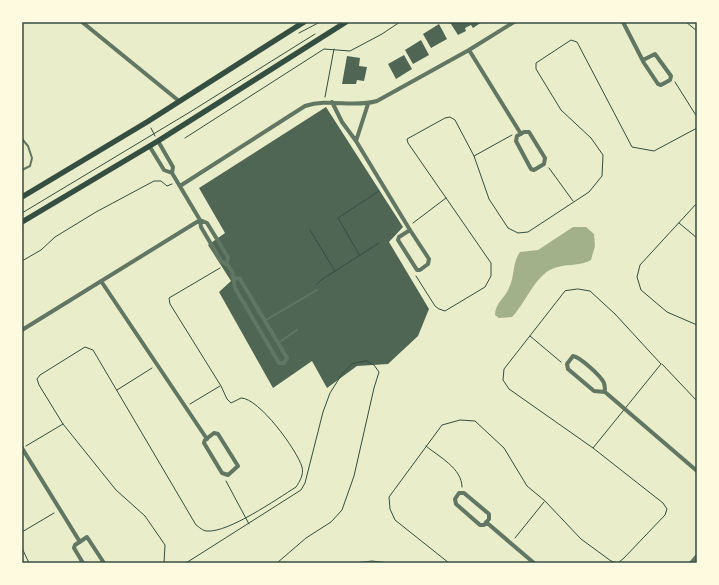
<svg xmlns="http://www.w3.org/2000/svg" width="719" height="585" font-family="Helvetica,sans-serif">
<rect width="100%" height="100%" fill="#e9edc9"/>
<path fill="#a3b18a" d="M573,227H586L594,234L595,246L591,260C579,267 565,263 552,269C535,276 525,304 512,317L499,318L495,315C495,303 505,298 509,288C515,276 512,263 520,252L538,250Z"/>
<path fill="#4f6655" d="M446,22H482L473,28L471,25L465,28L466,31L458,35L451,24Z
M439,24L447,39L431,48L423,34Z
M421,40L429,55L413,64L405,50Z
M404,55L412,69L396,79L388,64Z
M347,56L360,58L359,66L367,67L364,81L357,80L356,84H342Z
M326,107L403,227L389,242L429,309L418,336L388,364L357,366L327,388L312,361L273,388L219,292L231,281L208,245L225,233L199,188Z"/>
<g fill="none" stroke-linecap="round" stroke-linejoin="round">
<path stroke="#344e41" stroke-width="1" d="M686,22L697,31
M299,33L320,22
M675,82L697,117
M325,97L334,49
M151,128L155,136
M185,138L324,49L350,51L382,34L400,22
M474,156L512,135
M549,168L573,201
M697,203L640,265L637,277L641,290L667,312L697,325
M22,213L190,112L315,34
M413,223L446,198
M679,223L697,238
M310,230L335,271
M360,256L338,218L379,191
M22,261L41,250L55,237L96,212L154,181H161L167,186L172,184
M416,276L435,306L439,309L445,311L485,287L491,276V263L408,143L407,139L445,118L450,117L455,120L474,156L489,199L508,228L518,233L528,232L589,192L602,176L603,155L591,138L561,110L536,69V63L571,40L577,42L632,147L654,151L697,128
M316,285L321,280L379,243
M578,289L590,291L615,314L661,364L593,448L509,389L503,380L504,369L565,291Z
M530,336L561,362
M662,364L697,401
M117,390L152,368
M190,404L220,386
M26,446L63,424
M426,446C439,457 462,468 462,487
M226,481L249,524
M22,532L54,513
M515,538L544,502
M22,548L29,563
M164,563L165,545L145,516L116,490L63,424L39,385L37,379L40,375L85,347L93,350L196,525C199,527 203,531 207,531C228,533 277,499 296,487C300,481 304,474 302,467C297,450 259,398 241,398L231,403L227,399L221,386L170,304L169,298L220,268
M186,563L301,490L305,483L323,412L330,393L342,374L352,364L359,362L366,361L374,365L379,372L374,388L354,476L342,510L331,522L306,538L277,563
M354,563L372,561L389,563
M449,563L395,520L390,509L389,497L442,425L460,420L475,421L504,448L527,486L545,501L581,539L611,561L618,563L624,558L665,515L667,509L663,503L593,448"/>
<path stroke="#617663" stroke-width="2" d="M22,139L28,146L32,158L30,166L22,170
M266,320L317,290
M278,343L297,330"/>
<path stroke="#617663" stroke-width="4" d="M82,22L179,101
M623,22L644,63L658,84L661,85L670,80L671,76L655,54L643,60
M469,50L521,134
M332,102L342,122L356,141L410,230
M524,132H529L545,158L544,164L534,170L531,169L516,141L517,136Z
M158,141L173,167L172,173L200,220L201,227L221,261C235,269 232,274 235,288L279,363H284L287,358L243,284L240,279L235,278
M356,141L368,104
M150,147L164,170L172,173
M180,186L305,106C329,98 353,108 377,101L469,50L514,22
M200,220L207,223L228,257L227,263
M410,230L429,259L428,264L420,270H417L398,240L399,237Z
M101,281L207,439
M22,330L200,220
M573,356C580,357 601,376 604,383C605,386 605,389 605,392L594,391L568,369L567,364Z
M605,392L697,471
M214,433L218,434L238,466L228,475L222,473L204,443L205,440Z
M22,448L80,542
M459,493H464L489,514V519L484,525H480L456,504L455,499Z
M486,522L534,563
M83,563L74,548L75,545L87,537L104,563
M691,563L697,556"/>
<path stroke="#344e41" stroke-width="5.5" d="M22,197L147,122L304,22
M22,222L158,141L346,22"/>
</g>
<rect width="719" height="585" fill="none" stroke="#fefae0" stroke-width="46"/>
<rect x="23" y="23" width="673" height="539" fill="none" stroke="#344e41" stroke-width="1.5"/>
</svg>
